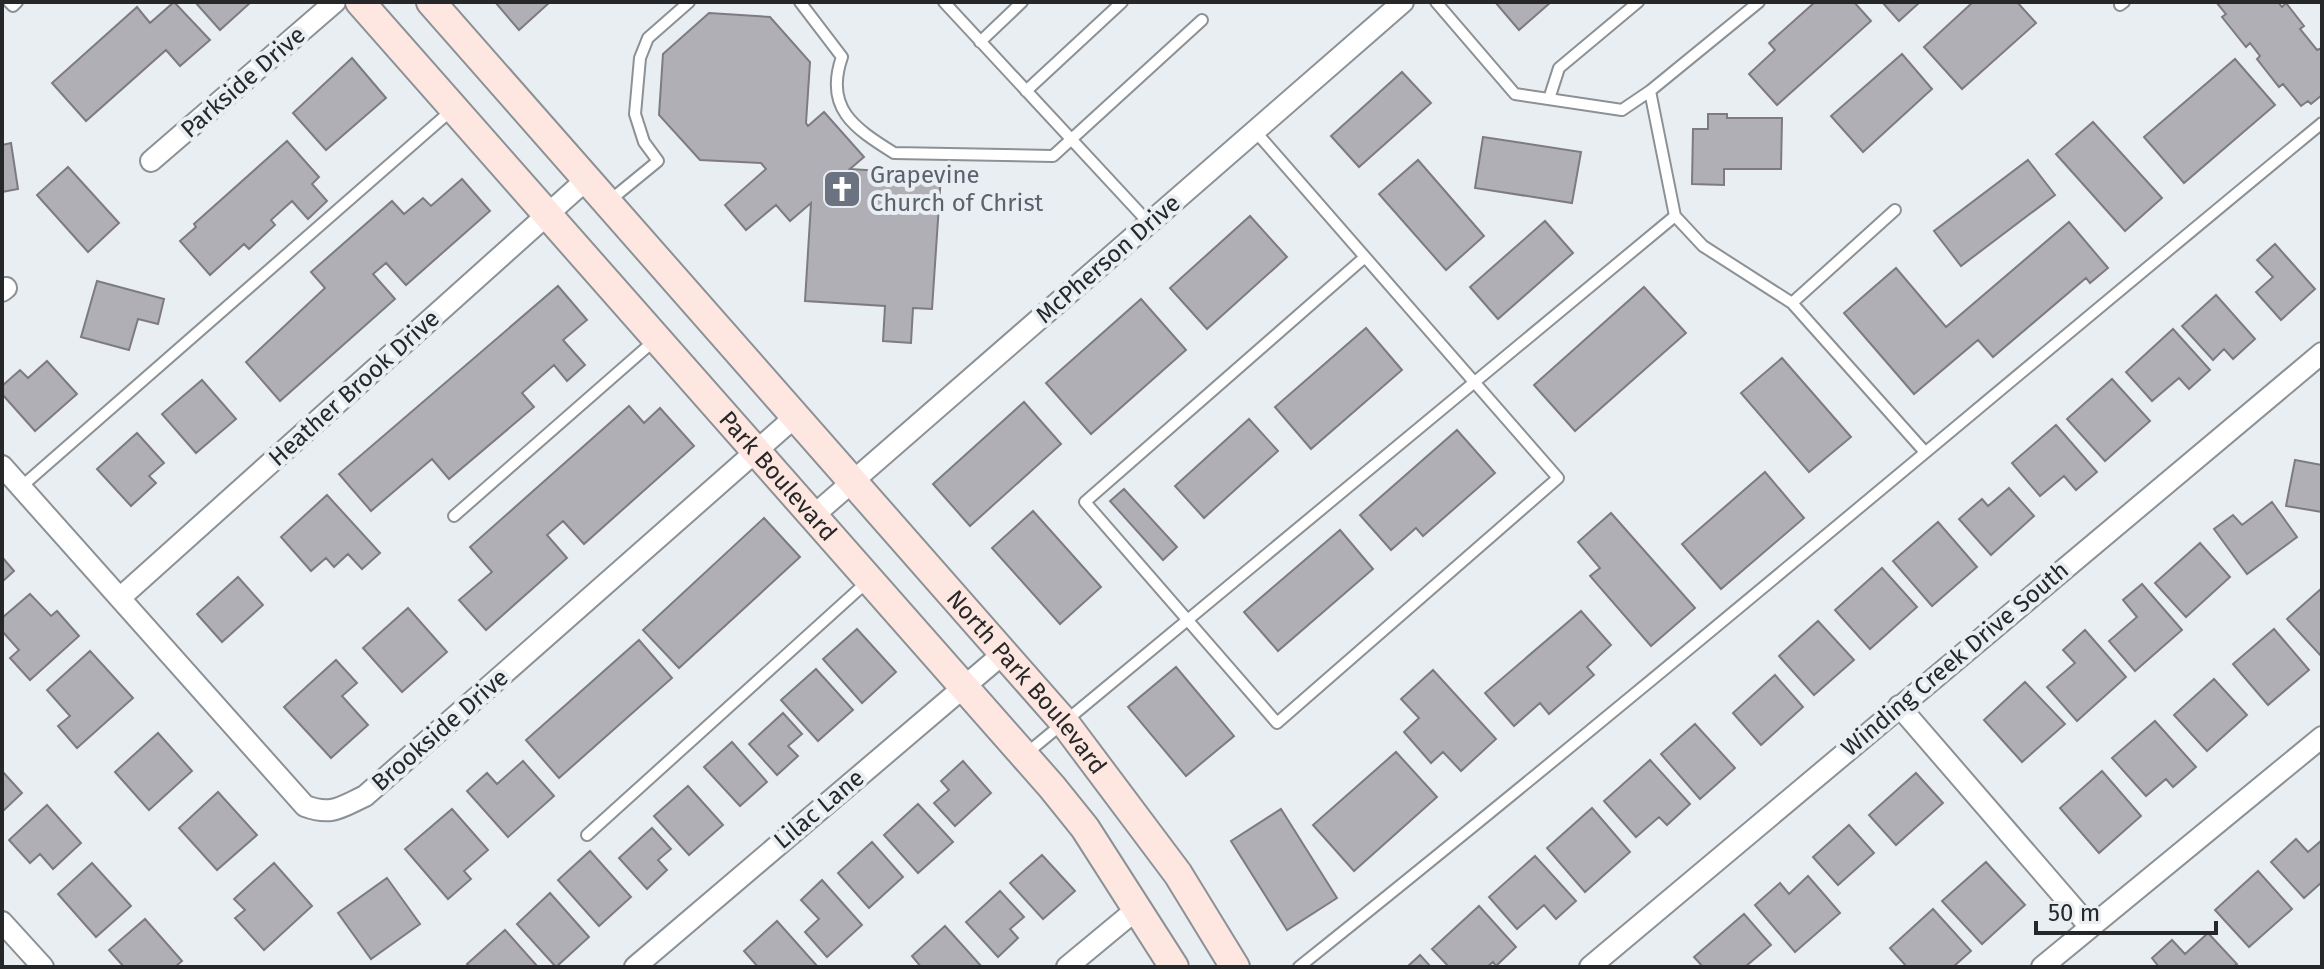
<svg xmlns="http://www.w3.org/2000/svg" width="2324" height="969" font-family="'Fira Sans',sans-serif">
<rect width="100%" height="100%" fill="#e9eef3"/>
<path fill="#b0afb5" stroke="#7d7b81" stroke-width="2" d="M174,2L210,40L180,66L166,50L86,121L52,83L137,7L150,23Z
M195,2H251L220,30Z
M495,2H550L519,30Z
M1495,2H1551L1519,30Z
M1815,2H1854L1871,21L1777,105L1749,74L1775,50L1769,43Z
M1882,2H1920L1899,21Z
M1973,2H2017L2036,23L1962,89L1924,47Z
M2216,2H2278L2282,7L2286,3L2304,26L2300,29L2317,50L2322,48V95L2311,104L2308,101L2301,106L2283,84L2279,87L2257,59L2260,56L2250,43L2246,47L2222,17L2226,14Z
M709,13L770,17L810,62L806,123L808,126L824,112L864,157L850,169L941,175L932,309L913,308L911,343L883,341L885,306L805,301L811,203L790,221L776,205L746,230L725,205L766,169L761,163L700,160L659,115L663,54Z
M1902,54L1932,89L1863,152L1831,116Z
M352,58L386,98L326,150L293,113Z
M2235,59L2275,105L2184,183L2144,137Z
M1402,72L1431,103L1359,167L1331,136Z
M1708,114H1727V118H1782L1781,169H1724V185L1692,184L1693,129H1708Z
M2093,122L2162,198L2125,231L2056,154Z
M1483,137L1581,152L1572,203L1475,188Z
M287,141L319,177L312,184L327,201L308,219L292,201L271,220L275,225L249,249L244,244L210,275L180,241L196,227L194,224Z
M11,143L18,189L2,192V145Z
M1418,160L1484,236L1446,270L1379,194Z
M2028,160L2055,195L1961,266L1934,231Z
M68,167L119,223L88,252L37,195Z
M462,179L490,211L406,285L386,263L373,274L395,299L280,401L246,362L325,288L311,272L392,201L404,214L423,198L431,206Z
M1250,216L1287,257L1207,329L1170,288Z
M1545,221L1573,253L1498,319L1470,287Z
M2069,222L2108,268L2090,283L2086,278L1993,357L1978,340L1914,394L1844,313L1896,268L1946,327Z
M2275,244L2315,289L2281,320L2256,292L2273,277L2257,260Z
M97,281L164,299L158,324L138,319L129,350L81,337Z
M558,286L587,320L563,340L585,365L567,381L554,365L522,393L534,407L449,479L432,459L371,511L339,474Z
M1644,287L1686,333L1575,431L1534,385Z
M2216,295L2255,339L2233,359L2224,349L2213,360L2182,326Z
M1141,299L1186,350L1091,434L1046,383Z
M1366,328L1402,370L1311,449L1275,407Z
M2173,329L2210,370L2189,389L2179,378L2152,401L2126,372Z
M1782,358L1851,437L1809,472L1741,393Z
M47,361L77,394L35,431L2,394V386L20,370L28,378Z
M2112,379L2150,421L2105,461L2067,419Z
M202,380L236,419L196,453L162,414Z
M1024,402L1061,444L970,526L933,484Z
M629,406L644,423L660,408L694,446L584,544L563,521L547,535L567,558L486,630L459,600L492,572L470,547Z
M1249,419L1278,451L1204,518L1175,486Z
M2056,425L2097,472L2076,490L2064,476L2040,496L2012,463Z
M1457,430L1495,473L1423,536L1416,528L1391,550L1360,515Z
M137,433L164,463L149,476L156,483L131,506L97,469Z
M2295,460L2322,465V512L2286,506Z
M1765,472L1804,518L1721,589L1682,544Z
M2009,488L2034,516L1991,555L1959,519L1982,499L1988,506Z
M1124,489L1177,547L1163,560L1110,501Z
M327,495L380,553L362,569L348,554L334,567L326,558L311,571L281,537Z
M2272,502L2297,537L2247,574L2214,529L2233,515L2242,525Z
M1033,511L1101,587L1060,624L992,548Z
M1611,513L1695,608L1651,646L1590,576L1600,568L1578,542Z
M764,518L800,557L679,668L643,630Z
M1938,522L1977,567L1932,606L1893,561Z
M1340,530L1373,569L1278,651L1244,612Z
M2200,543L2230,577L2186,617L2155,583Z
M2,557L14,571L2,582Z
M1882,568L1917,607L1870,649L1835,610Z
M238,577L263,605L222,642L197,614Z
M2142,584L2182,630L2135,671L2109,641L2137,617L2123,600Z
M2322,588V657L2287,619Z
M30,594L51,616L57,611L79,636L30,680L10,658L19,650L2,631V618Z
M408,608L447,652L402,692L363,648Z
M1581,611L1611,645L1587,667L1594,675L1549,714L1540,703L1514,726L1485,693Z
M1818,621L1854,660L1814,695L1779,656Z
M857,629L896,672L862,703L823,659Z
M2274,629L2309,670L2268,705L2233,664Z
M2085,630L2126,677L2077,721L2047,687L2075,663L2063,650Z
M639,640L672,678L559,778L526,740Z
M90,651L133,698L77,748L58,726L70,716L47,690Z
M336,660L357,683L342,696L368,725L331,758L284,707Z
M1176,667L1234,736L1186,776L1128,707Z
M816,669L853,710L818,741L781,700Z
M1433,670L1496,739L1461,771L1443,752L1431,763L1404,732L1419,718L1401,699Z
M1775,675L1803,707L1761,745L1733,713Z
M2214,679L2247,715L2207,751L2174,715Z
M2025,682L2065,724L2022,762L1984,720Z
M783,713L802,734L788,746L798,756L777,775L749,744Z
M2155,721L2196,767L2173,787L2166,779L2146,796L2112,758Z
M1695,724L1735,768L1700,799L1661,754Z
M158,733L192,771L149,810L115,772Z
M732,742L767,782L740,806L704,767Z
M1396,752L1437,797L1354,871L1313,825Z
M1650,760L1690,804L1667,825L1659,817L1636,837L1604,801Z
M523,761L554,796L508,837L467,791L487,773L497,784Z
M963,761L991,793L955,826L934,803L949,790L941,781Z
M2,771L22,793L2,812Z
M2102,771L2141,816L2099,853L2060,808Z
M1916,773L1943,803L1896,845L1869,815Z
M688,786L723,825L689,855L654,816Z
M218,792L257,835L217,870L179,828Z
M918,804L953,842L918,873L884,835Z
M47,805L81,843L53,869L40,854L30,863L9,840Z
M1592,808L1630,852L1585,892L1547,848Z
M452,809L488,850L464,871L471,879L448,899L405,849Z
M1281,809L1337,898L1287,930L1231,841Z
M1849,825L1874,853L1838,885L1813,857Z
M652,828L671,849L658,860L667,870L647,889L619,858Z
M2296,839L2308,852L2322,840V882L2304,898L2271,862Z
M872,842L903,877L869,908L838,873Z
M590,851L631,897L599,926L558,880Z
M1042,855L1075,891L1043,919L1010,883Z
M1535,856L1576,901L1556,919L1544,905L1517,929L1489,897Z
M1986,862L2025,905L1982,944L1942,901Z
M92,863L131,906L96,937L58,894Z
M274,863L312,906L264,950L235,918L245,910L234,899Z
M2258,871L2292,909L2249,947L2215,910Z
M1808,876L1840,913L1795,952L1755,905L1780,883L1789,894Z
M387,878L420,924L371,959L338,913Z
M822,880L862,925L827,957L805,932L819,919L801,900Z
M1000,891L1024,917L1010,929L1018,938L998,957L966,922Z
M550,893L589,937L556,967L517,924Z
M1479,906L1516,947L1496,966L1493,962L1487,967H1449L1432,949Z
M1933,909L1971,951L1953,967H1907L1890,948Z
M1744,914L1771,945L1745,967H1703L1694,957Z
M145,919L182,961L175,967H124L109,950Z
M777,921L818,967H758L744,951Z
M945,926L982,967H921L912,956Z
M505,930L538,967H470L467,964Z
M2208,933L2237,964L2233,967H2159L2152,958L2172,940L2185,954Z
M1420,955L1431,967H1407Z"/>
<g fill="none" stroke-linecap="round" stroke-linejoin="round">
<defs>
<path id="lane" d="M9,2L13,6L17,2
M800,2L842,57C824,108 854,128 894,153L1053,156L1202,20
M944,2L1149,223
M1436,2L1515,94L1622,110L1650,91L1759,2
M2120,5L2124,2
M980,42L1022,2
M1026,91L1122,2
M1650,91L1675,216L1703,246L1792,303L1924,451
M1549,99L1559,68L1638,2
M1255,131L1558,478L1277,723L1085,502L1365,257
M608,202L658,161L644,142L635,114L640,58L648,38L689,2
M1792,303L1895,210
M21,487L453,109
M454,516L655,340
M1027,753L1675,216
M587,835L868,581
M1299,967C1644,691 1981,404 2322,123"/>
<path id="street" d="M151,161L335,2
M2,291L6,288
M2,466L305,806C332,816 341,807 365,796L796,416
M813,516L1403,2
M121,597L587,179
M1899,706L2090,927
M2,922L43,967
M635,967L1005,652
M1067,967L1137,909
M1590,967L2322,353
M2042,967L2322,737"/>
<g id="secondary">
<path id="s1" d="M360,2L1052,787L1085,828L1174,967"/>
<path id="s2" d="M431,2L1064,722L1178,874L1235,967"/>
</g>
</defs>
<use href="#lane" stroke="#8c9195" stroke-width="14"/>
<use href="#street" stroke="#8c9195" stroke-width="24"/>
<use href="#secondary" stroke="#8c9195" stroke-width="32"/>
<use href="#lane" stroke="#fff" stroke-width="10"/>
<use href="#street" stroke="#fff" stroke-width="20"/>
<use href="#secondary" stroke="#fee7e0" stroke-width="28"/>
</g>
<defs>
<symbol id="church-square" viewBox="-11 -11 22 22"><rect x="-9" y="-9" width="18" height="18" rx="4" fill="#6b7280" stroke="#e9eef3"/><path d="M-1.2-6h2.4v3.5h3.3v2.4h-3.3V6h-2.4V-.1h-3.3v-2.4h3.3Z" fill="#fff"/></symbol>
</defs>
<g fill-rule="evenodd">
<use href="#church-square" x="820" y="167" width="44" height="44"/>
</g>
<g text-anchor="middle" stroke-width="8" stroke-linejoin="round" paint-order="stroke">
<g font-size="24" fill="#252728" stroke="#e9eef3">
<text transform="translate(243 82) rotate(-41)" y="8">Parkside Drive</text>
<text transform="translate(1108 259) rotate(-41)" y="8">McPherson Drive</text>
<text transform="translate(354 388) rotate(-42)" y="8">Heather Brook Drive</text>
<text dy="8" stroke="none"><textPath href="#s1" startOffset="632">Park Boulevard</textPath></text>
<text transform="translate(1955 659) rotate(-40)" y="8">Winding Creek Drive South</text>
<text dy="8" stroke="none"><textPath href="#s2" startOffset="904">North Park Boulevard</textPath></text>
<text transform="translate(440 730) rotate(-41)" y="8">Brookside Drive</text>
<text transform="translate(819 809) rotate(-40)" y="8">Lilac Lane</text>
</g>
<g font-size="24" fill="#5b616d" stroke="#e9eef3" text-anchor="start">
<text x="870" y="183">Grapevine<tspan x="870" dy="28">Church of Christ</tspan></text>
</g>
</g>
<rect width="2324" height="969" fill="none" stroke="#252728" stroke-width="8"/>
<path d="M2036 921v12h180v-12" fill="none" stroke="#252728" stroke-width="4"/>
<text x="2048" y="921" font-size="24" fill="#252728" stroke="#e9eef3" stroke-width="6" paint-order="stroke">50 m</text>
</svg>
